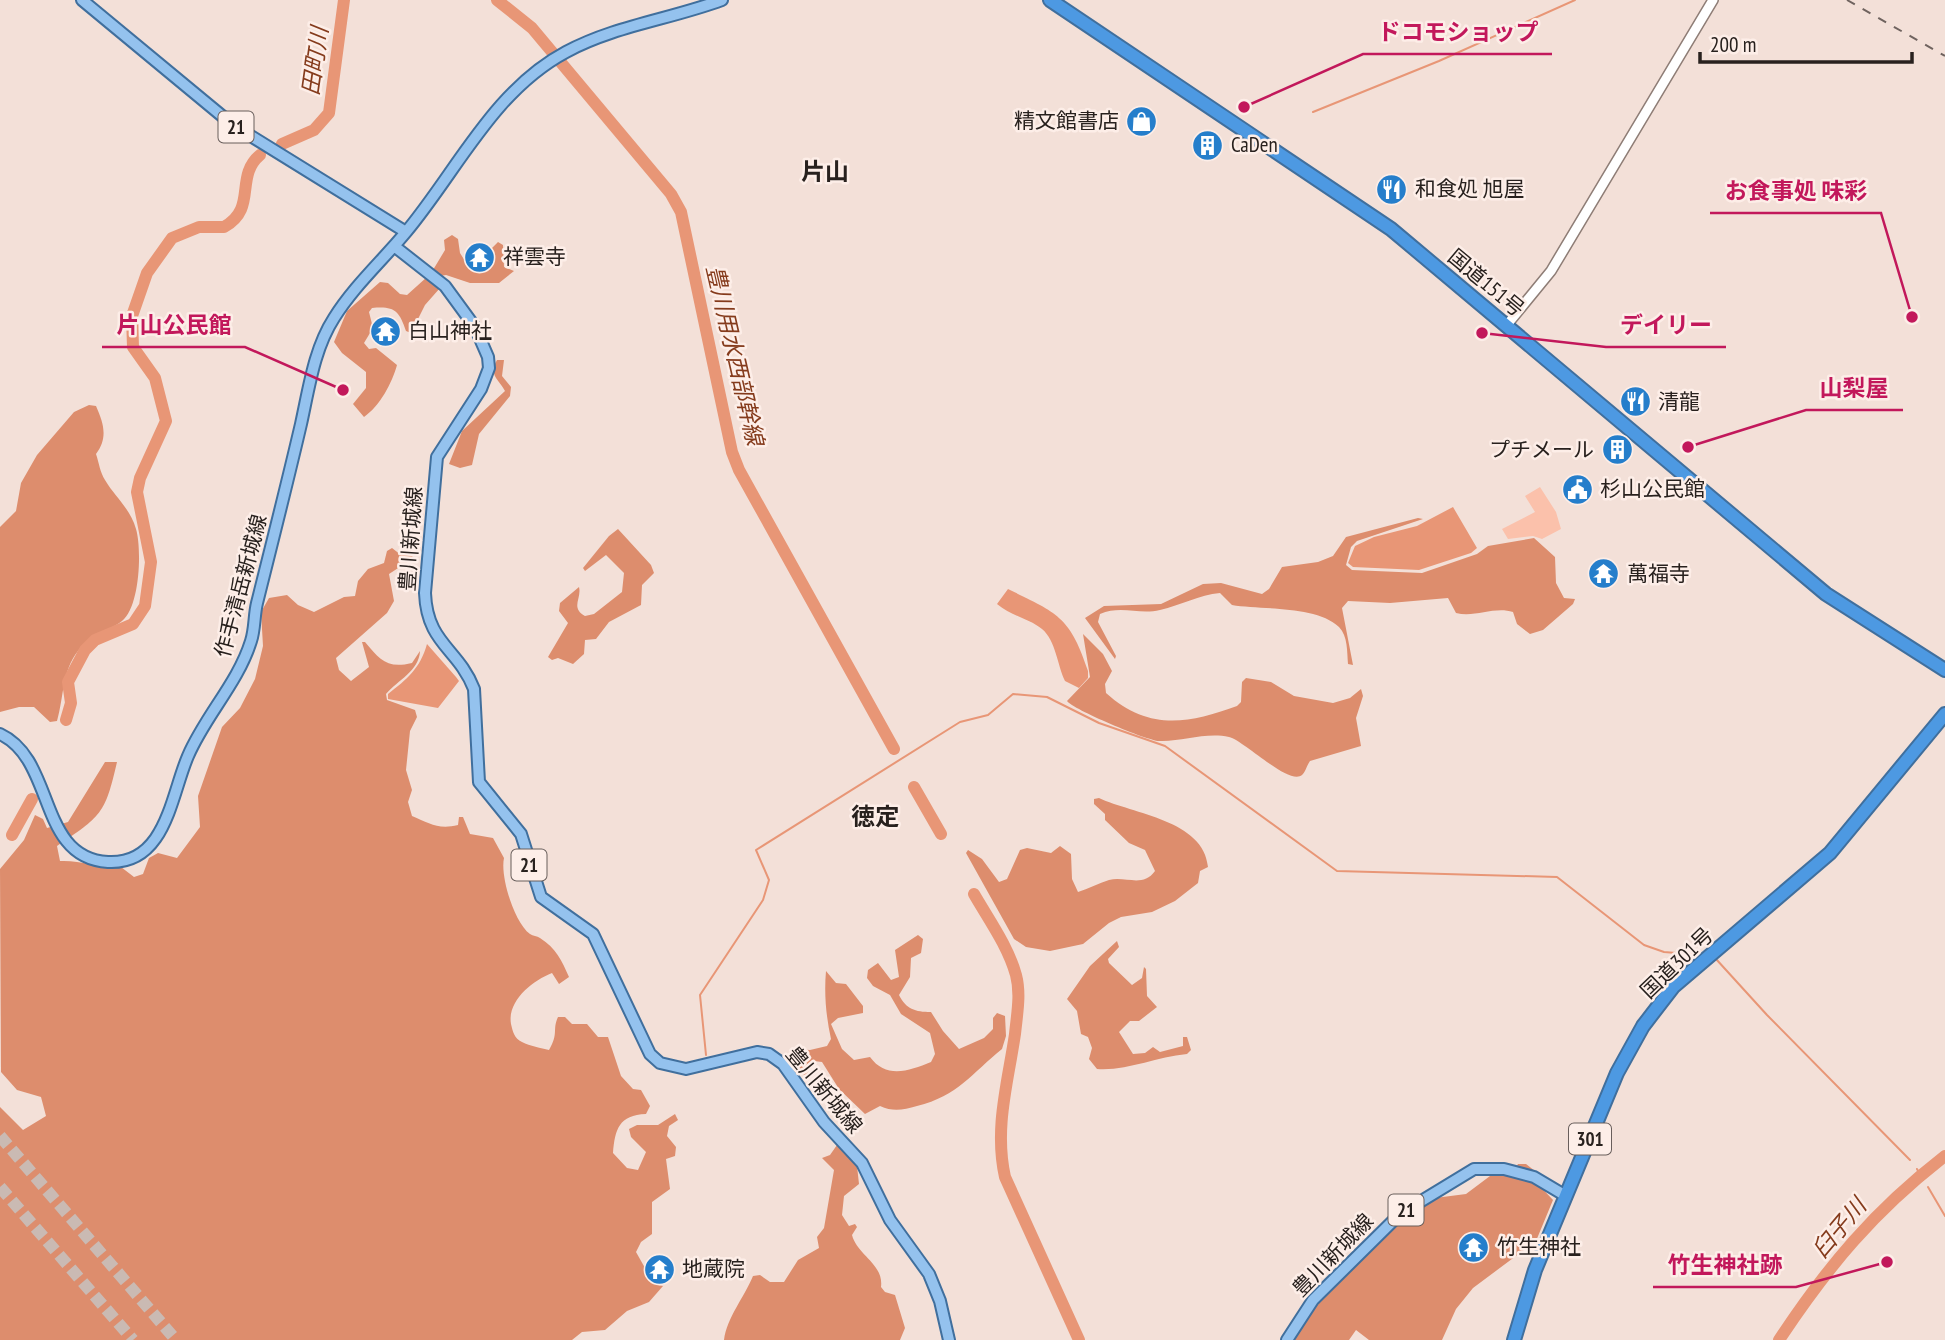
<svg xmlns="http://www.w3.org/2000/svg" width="1945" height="1340" font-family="'PT Sans Narrow','Noto Sans JP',sans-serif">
<rect width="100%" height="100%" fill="#f3e0d8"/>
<path fill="#fbc1ab" d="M1540,487L1556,512L1561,529L1542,539L1533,536L1508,539L1502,529L1535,512L1525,496Z"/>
<path fill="#dd8d6d" d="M452,235L458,239L460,253L470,269L480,268L493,257L491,249L498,242L503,245L504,267L514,271L499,283H470L446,275L440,276L433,270L445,250L444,240Z
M427,277L440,288L425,305L411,333L406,331C399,310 394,306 372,308L369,312L373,328L364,343L369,349L376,348L397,365C392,383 380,406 364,417L353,404L366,388V372L342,353L334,342L347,311L380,282L388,283L400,294L407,295Z
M497,360H504L502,376L511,387L510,396L479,434L472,465L460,468L449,464L462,431L505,391C499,379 488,375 497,360Z
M89,405L96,406C104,424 108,438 96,454C99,463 100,472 105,480C115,497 130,508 136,529C142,549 140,607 122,621C108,632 89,636 78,651C62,671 64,697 57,721L50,722L34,707H19L0,712V527L16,511L21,483L37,455L74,412Z
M1418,518L1423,519L1357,541L1351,547L1346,565L1352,570L1422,573L1477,554L1488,546L1534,538L1555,557L1556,583L1564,598L1575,599L1573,604L1543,630L1530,634L1517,624L1513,612C1494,606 1475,618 1456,613L1448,598L1390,603L1348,601L1342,608L1353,665L1348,664C1347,652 1348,636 1339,627C1316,605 1260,610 1232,605L1220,593C1199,595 1181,605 1160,610C1139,615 1121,605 1100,614L1098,622L1116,656L1115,659L1085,618L1104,606L1161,604L1203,584L1221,583L1262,594L1269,589L1282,567L1318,562L1333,556L1346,537Z
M618,529L651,565L654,573L642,585L641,605L609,622L596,639L585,640L584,654L573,664L558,658L552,660L548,657L568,623L559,611L560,603L579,587C582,598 570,608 585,616L594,614L622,592L624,573L606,555L585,571L583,568L609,536Z
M392,548L401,555L413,553L412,559L389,574L394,601L387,613L336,658L339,670L351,681L369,667L362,642H365C380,660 387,669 412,663L420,651C419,671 398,680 386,694L387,700L415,710L417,717L410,731L406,770L412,790L408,802L412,816C429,823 438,830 458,825L459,817H463L470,834L493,838L504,858C500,876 514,922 530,934C533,936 537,936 540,938C556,948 562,961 569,977L559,984L552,973C532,981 507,1001 511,1024C513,1032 514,1038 522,1042C530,1046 541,1048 549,1050C559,1033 552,1030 558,1017H565L572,1024H587L598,1037H608L621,1076L633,1089L641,1090L650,1106L646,1114C619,1115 615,1129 613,1153L627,1168L638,1170L646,1152L631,1137L629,1129L637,1125H658L675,1114L678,1120L669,1126L667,1136L676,1147L675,1156L666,1159L670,1189L652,1202V1234L641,1242L636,1252L654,1284L663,1286L649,1302L627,1311L605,1330L582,1332L572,1340H0V1107L23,1130L46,1116L41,1097L17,1090L1,1072L0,869L24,840L35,815L43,819L47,828L68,822L105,762H117C105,815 101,816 57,846L60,861C81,860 99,868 121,867L134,877L143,874L149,858L158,853L177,858L200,827L198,796L222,727L240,708L255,679L263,646L261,612L269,598L287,595L298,605L314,612L344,597L355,596L358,581L368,569L384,563L387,551Z
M1083,634L1103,654L1112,671L1105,684L1106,693C1148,731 1188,724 1237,706L1241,702L1242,682L1246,678L1271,682L1294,696L1333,703L1350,698L1361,689L1363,696L1356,718L1361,746L1310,761C1307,765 1305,773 1302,775C1289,786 1245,741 1229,737C1205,732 1182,742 1159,741C1148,741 1072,709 1067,701L1090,677Z
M1099,798C1133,814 1204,820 1208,867L1200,871L1198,883L1175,901L1152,912L1121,917L1109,923L1083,944L1050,951L1026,947L1014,939L966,853L968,850L982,859L999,882L1007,879L1020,850L1027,848L1051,853L1060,846L1071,854L1072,879L1078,892C1088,889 1099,883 1109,880C1126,876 1143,888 1155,871L1145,850L1129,843L1105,820V814L1094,804V799Z
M918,935L923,939L921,953L911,958L910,977L899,995C906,1009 915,1012 931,1012L943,1031L959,1049L984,1038L993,1029V1018L997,1013L1005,1016L1006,1036L1002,1049C972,1073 958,1096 917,1106C903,1110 893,1112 880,1106L865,1114L839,1089L822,1062L814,1061L807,1075L800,1074L791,1060L795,1049L810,1050L827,1046L831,1039C826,1016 824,994 826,971L836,983L846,984L863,1006V1013L838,1018L831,1024L842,1049L854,1060L870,1057C886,1079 909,1071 931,1062L935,1054L930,1033L901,1014L890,995L873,986L867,978L868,970L878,963L891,980L899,977L895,950Z
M1117,941L1119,947L1108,959L1109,963L1132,985L1142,978L1144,967L1146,969L1147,996L1157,1007L1139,1021H1130L1119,1032L1133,1054L1145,1053L1153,1047L1160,1052L1183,1046V1037H1187L1191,1050L1187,1054C1155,1057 1128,1071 1097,1069L1089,1059L1092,1048L1088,1037L1081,1034L1077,1011L1067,999L1090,966Z
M837,1145L857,1166L859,1184L844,1196L842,1215L849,1226L855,1224L857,1227L852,1235C857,1255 884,1264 881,1287L885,1292L895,1295L905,1328L900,1340H724C727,1317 744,1298 753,1276L760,1275L770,1282H784L798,1260L819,1248L817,1237L824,1228L834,1170L822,1158L830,1155Z
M1518,1164H1526L1535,1171L1537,1183L1553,1200L1536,1241L1473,1288L1456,1309L1442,1340H1369L1356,1330L1349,1340H1292L1320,1298L1405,1218L1435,1198L1466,1194L1490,1176L1512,1174Z"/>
<path fill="#e89676" d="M1453,507L1477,548L1471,553L1419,570L1353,567L1348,563L1355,546L1374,537L1417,526Z
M1008,589C1057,613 1070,616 1088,671V678L1079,688L1065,681C1057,664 1056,641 1042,629C1028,618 1011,616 997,604Z
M427,644L456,677L459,681L438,708L388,699V694C407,679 420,669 427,644Z"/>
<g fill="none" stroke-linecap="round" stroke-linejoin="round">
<path stroke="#e89676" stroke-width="2" d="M1313,112L1439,61L1575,0
M1716,959L1767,1015L1910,1160
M706,1055L700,995L763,900L769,880L756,850L960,722L988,715L1013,694L1047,697L1099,723L1165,746L1337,871L1557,877L1644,945L1664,952L1701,955
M1917,1169L1923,1180
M1928,1187L1945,1216"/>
<path stroke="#e89676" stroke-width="12" d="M497,0L532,28L671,194L681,212L732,452L739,470L894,749
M282,144L314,130L329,113L344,0
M66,720L71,703L68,682L85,650L95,640L133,624L145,606L151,562L137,492L140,478L166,421L155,378L133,347L132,316L147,273L172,238L199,227H224C258,208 234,177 260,155
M914,787L941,834
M12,835L32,799
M974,894C989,920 1008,946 1016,975C1021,994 1017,1014 1015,1034C1008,1082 994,1128 1005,1177L1079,1340
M1779,1340C1828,1266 1874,1211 1945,1156"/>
<path stroke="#cabab3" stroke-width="12" stroke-dasharray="12 6" stroke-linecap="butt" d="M0,1136L176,1340
M0,1187L133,1340"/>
<defs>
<path id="minor" d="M1506,326L1551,271L1713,0"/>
<path id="major" d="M82,0L233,125L406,232
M394,246L445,286L475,327L488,357L489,368L481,389L437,457L425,593C427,644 458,648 474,689L479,782L521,834L541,897L593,934L650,1054L660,1063L686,1069L757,1052L769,1054L783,1064L824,1122L862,1163L890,1220L929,1274L940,1301L949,1340
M0,734C56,760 37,858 108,862C166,865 171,795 188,756C205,716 238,683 251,641C255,629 254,615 257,603C272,543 287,484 301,424C309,388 314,349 334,318C354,286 382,261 406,232C457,171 493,91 566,52C614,26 671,19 722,0
M1287,1340L1313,1300L1400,1214L1474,1169H1504L1534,1177L1566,1196"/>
<path id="highway" d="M1050,0L1391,229L1826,594L1945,670
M1514,1340L1535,1270L1617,1073L1643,1026L1673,987L1830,853L1945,714"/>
</defs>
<use href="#minor" stroke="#8e7d76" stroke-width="12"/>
<use href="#major" stroke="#406f9d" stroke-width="14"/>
<use href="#highway" stroke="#406f9d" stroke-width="16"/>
<use href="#minor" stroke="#fff" stroke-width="9"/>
<use href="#major" stroke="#94c2ee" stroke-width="10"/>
<use href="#highway" stroke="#4d99e2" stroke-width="12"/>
<path stroke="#6f635f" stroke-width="2" stroke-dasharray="9 9" stroke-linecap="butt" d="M1847,0L1945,56"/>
</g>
<defs>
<symbol id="shop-disc" viewBox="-11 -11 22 22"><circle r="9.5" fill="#257ecb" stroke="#fdeee8"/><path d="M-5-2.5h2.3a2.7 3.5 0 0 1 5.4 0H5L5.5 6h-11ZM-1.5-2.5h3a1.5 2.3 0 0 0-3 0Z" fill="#fff"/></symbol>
<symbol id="building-disc" viewBox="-11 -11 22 22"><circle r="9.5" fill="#257ecb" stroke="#fdeee8"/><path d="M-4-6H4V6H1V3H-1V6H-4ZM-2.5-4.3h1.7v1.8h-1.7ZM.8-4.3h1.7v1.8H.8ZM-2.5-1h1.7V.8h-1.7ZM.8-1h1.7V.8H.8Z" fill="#fff"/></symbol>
<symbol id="restaurant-disc" viewBox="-11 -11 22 22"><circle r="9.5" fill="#257ecb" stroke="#fdeee8"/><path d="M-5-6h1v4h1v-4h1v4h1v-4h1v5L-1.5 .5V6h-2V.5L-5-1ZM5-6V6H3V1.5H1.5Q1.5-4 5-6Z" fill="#fff"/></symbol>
<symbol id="temple-disc" viewBox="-11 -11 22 22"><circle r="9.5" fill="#257ecb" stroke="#fdeee8"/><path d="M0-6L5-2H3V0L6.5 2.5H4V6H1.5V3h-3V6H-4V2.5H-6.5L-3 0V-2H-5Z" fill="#fff"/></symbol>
<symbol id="civic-disc" viewBox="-11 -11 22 22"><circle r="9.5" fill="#257ecb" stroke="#fdeee8"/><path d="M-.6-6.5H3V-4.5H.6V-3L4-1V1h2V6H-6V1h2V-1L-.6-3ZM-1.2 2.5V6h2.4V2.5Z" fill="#fff"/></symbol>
</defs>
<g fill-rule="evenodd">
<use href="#shop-disc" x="1124" y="104" width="35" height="35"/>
<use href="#building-disc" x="1190" y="128" width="35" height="35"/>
<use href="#restaurant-disc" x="1374" y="172" width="35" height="35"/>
<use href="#temple-disc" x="462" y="240" width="35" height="35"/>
<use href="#temple-disc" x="368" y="314" width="35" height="35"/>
<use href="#restaurant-disc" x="1618" y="384" width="35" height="35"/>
<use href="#building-disc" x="1600" y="432" width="35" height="35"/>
<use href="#civic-disc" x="1560" y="472" width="35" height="35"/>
<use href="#temple-disc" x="1586" y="556" width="35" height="35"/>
<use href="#temple-disc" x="1456" y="1230" width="35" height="35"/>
<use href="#temple-disc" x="642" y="1252" width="35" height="35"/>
</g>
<g text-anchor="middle" stroke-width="5" stroke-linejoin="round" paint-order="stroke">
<g fill="#fdeee8" stroke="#685e5b" stroke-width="2">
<rect x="218.5" y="111.5" width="35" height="31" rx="5"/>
<rect x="511.5" y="849.5" width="35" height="31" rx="5"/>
<rect x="1569" y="1123.5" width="42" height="31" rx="5"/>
<rect x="1388.5" y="1194.5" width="35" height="31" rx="5"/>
</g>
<g font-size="19" font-weight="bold" fill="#28211e">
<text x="236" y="134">21</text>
<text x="529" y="872">21</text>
<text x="1590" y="1146">301</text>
<text x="1406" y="1217">21</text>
</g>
<g font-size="21" fill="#28211e" stroke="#fdeee8" text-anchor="start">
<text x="1119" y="128" text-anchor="end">精文館書店</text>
<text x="1231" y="152">CaDen</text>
<text x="1415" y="196">和食処 旭屋</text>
<text x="503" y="264">祥雲寺</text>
<text x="408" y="338">白山神社</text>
<text x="1658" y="409">清龍</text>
<text x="1594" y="457" text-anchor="end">プチメール</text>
<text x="1600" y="496">杉山公民館</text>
<text x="1627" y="581">萬福寺</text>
<text x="1497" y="1254">竹生神社</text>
<text x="682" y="1276">地蔵院</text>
</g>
<g font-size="21" fill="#28211e" stroke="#fdeee8">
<text transform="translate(1486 283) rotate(40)" y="7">国道151号</text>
<text transform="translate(411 539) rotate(-86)" y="7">豊川新城線</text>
<text transform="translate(241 586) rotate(-75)" y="7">作手清岳新城線</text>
<text transform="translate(1677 963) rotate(-44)" y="7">国道301号</text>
<text transform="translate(824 1090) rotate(50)" y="7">豊川新城線</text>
<text transform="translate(1333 1255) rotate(-46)" y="7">豊川新城線</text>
</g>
<g font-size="23" font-style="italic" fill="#853b1c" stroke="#fdeee8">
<text transform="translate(315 61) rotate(-82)" y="8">田町川</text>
<text transform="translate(735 355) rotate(77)" y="8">豊川用水西部幹線</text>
<text transform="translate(1839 1228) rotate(-50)" y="8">臼子川</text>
</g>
<g font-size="24" font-weight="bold" fill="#28211e" stroke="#fdeee8">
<text x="825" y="180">片山</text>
<text x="875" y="825">徳定</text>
</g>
</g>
<path fill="none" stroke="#c2185b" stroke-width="2.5" d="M1244 107L1363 54H1552M1912 317L1881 213H1710M343 390L245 347H102M1482 333L1606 347H1726M1688 447L1806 410H1903M1887 1262L1796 1287H1653"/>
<g fill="#c2185b" stroke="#fdeee8" stroke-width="2.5">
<circle cx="1244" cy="107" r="7"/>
<circle cx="1912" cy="317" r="7"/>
<circle cx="343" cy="390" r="7"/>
<circle cx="1482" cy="333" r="7"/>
<circle cx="1688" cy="447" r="7"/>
<circle cx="1887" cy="1262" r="7"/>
</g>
<g font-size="23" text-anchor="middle" font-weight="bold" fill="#c2185b" stroke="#fdeee8" stroke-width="5" stroke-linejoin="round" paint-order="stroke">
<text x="1458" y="40">ドコモショップ</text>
<text x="1796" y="199">お食事処 味彩</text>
<text x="174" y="333">片山公民館</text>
<text x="1666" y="333">デイリー</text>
<text x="1854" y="396">山梨屋</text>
<text x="1725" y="1273">竹生神社跡</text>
</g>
<path d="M1700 52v10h212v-10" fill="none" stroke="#28211e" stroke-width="3.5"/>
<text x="1710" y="52" font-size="21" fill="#28211e" stroke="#fdeee8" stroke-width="5" paint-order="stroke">200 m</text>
</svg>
